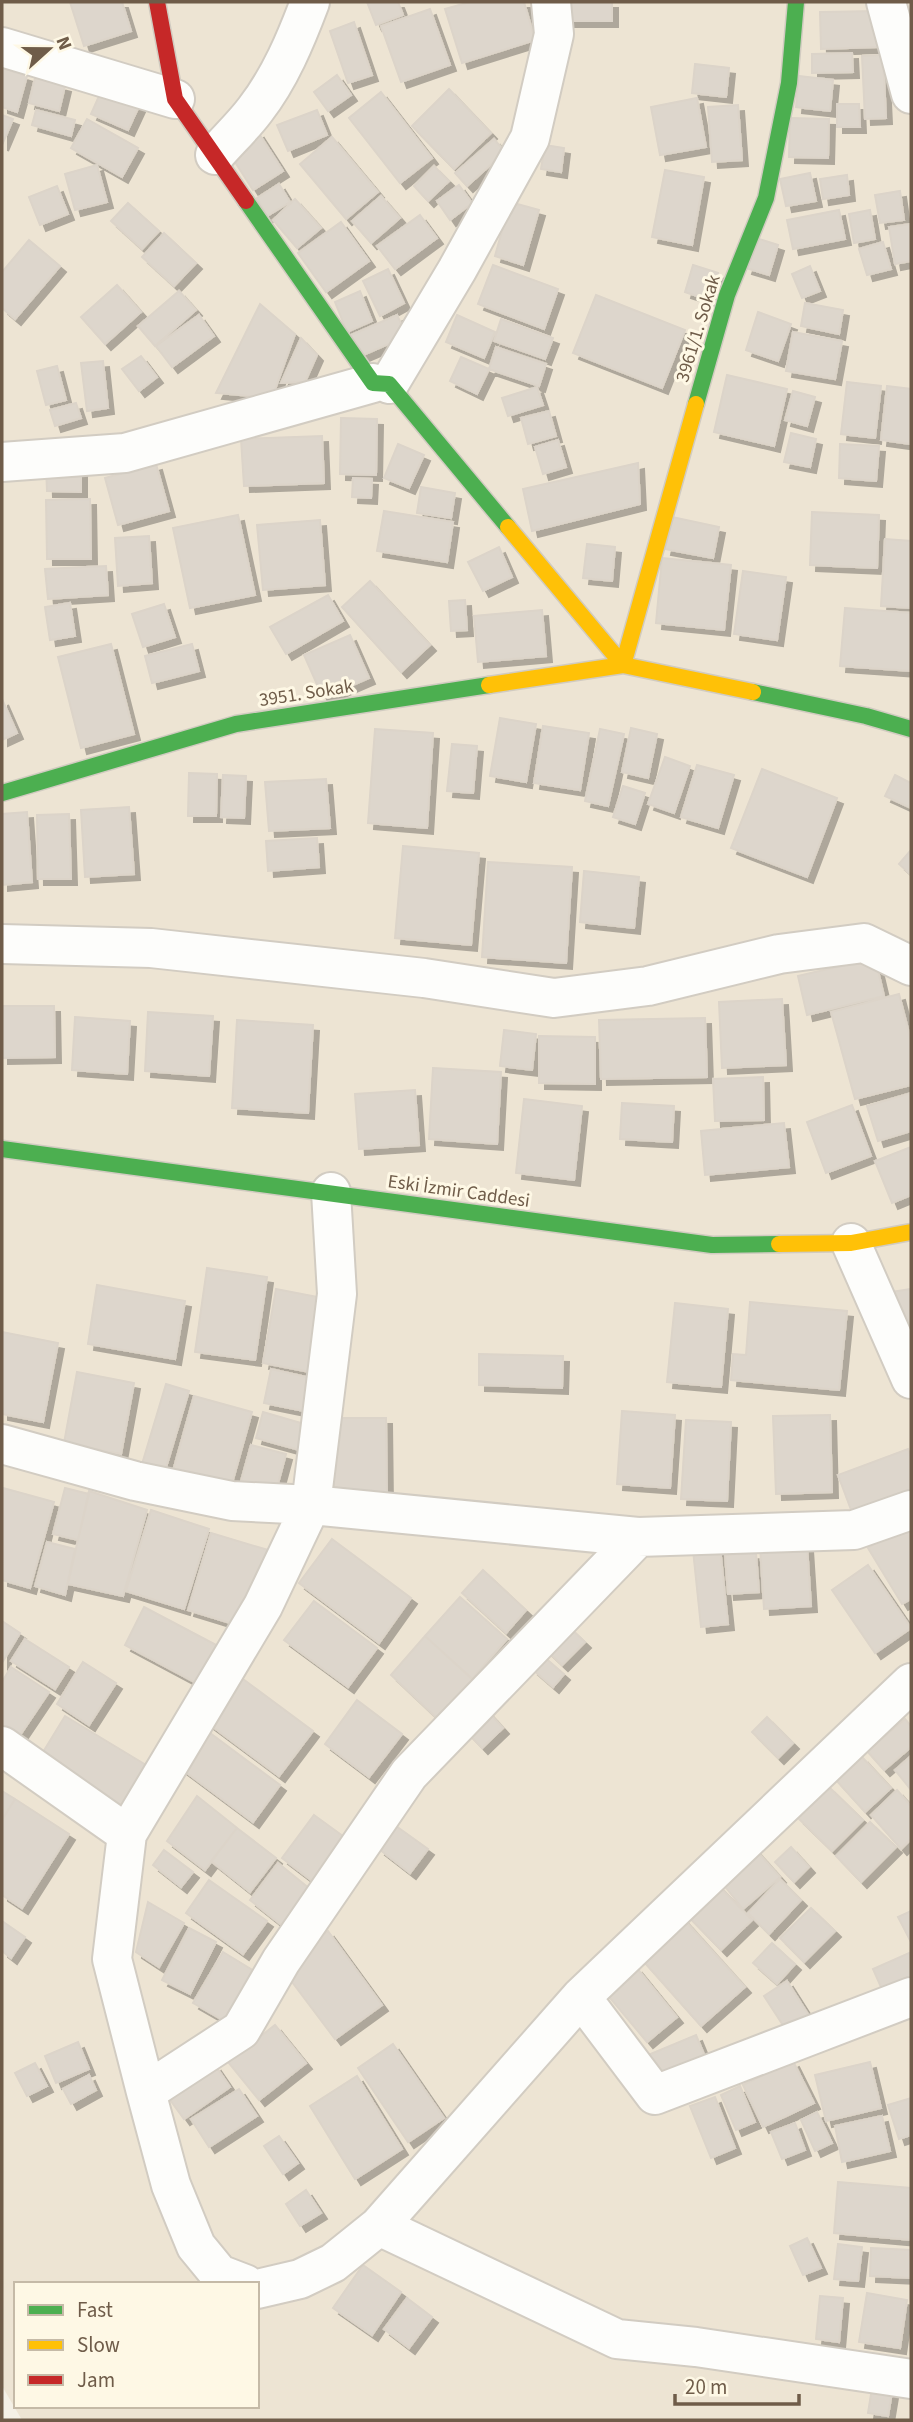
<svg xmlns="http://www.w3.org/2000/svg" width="913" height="2422" font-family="'Source Sans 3',sans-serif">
<defs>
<filter id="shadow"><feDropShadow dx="6" dy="6" stdDeviation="0" flood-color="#0004"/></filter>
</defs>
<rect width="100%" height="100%" fill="#f4f0e6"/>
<path fill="#ede4d3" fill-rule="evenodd" d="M2,2H911V2420H22L2,2386ZM16,2284H257V2406H16Z"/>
<path fill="#ddd6cc" stroke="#dcd4c9" stroke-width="2" filter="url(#shadow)" d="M70,2H122L131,31L84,46Z
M367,2H398L403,15L376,25Z
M470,2H524L535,40L462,63L445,9Z
M562,2H612V21H562Z
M430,9L450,65L401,82L381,26Z
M876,11L877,47L821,49L820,12Z
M354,22L372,75L348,83L330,31Z
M852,53L853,72L812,73V54Z
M883,55L886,118L865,119L862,56Z
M695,64L729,68L726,97L692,93Z
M2,68L27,76L17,112L2,107Z
M337,75L351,95L328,111L314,92Z
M799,76L833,80L830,111L796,107Z
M35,78L65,86L59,111L29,103Z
M103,87L140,104L128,130L91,114Z
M449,89L491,133L454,169L412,126Z
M381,92L432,158L400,183L349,118Z
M697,98L706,147L660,155L651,107Z
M837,104H859L860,127H837Z
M738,105L742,160L712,162L708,107Z
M36,110L75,120L71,136L32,125Z
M317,110L327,135L288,151L277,125Z
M2,115L13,119L2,145Z
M790,118L829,119L828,158L789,157Z
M87,119L138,148L122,177L71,148Z
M258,132L283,171L253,190L228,151Z
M332,137L378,192L346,219L300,164Z
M494,139L505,152L467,186L455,173Z
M545,145L564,148L561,172L541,169Z
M97,165L107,202L75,210L65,174Z
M434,166L449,181L428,201L414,186Z
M665,170L704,177L692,245L652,237Z
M810,173L816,201L786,206L780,179Z
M847,175L849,195L823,199L820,179Z
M279,184L290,202L267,216L257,198Z
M459,185L472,203L450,220L437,201Z
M57,186L68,214L40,225L29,197Z
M900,191L904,220L880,223L875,195Z
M381,196L400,218L371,243L352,221Z
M295,199L321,228L297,248L273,220Z
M510,202L539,210L523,265L495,256Z
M128,203L159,231L142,249L111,221Z
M839,210L845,239L793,249L787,220Z
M870,210L875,239L854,243L849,214Z
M420,215L437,238L395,269L377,246Z
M341,222L369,261L326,292L298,253Z
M911,224V261L895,264L889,227Z
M164,233L196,263L174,286L142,257Z
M756,238L778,245L769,275L746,268Z
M29,240L60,266L15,319L2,308V272Z
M883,242L891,269L867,275L859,249Z
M493,265L558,289L544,329L478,304Z
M693,265L718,273L709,300L685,292Z
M810,266L820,291L802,298L792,274Z
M388,269L404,303L380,316L363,281Z
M117,285L141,312L105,344L81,317Z
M179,291L196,310L155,346L138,326Z
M360,291L372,321L347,332L335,302Z
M596,295L685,330L662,388L573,353Z
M805,303L843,310L839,334L801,326Z
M260,304L295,334L272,398L216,393Z
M758,312L791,324L778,361L746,350Z
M199,315L214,336L172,367L156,346Z
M397,315L407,336L361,356L351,335Z
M457,315L495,332L484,358L446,342Z
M501,319L553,338L545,359L494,341Z
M793,332L842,341L835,379L786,371Z
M301,338L317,355L305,382L281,383Z
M496,347L546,364L539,386L489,369Z
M141,356L157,377L139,391L122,369Z
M461,357L489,369L477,394L450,381Z
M103,361L108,408L87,411L81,363Z
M57,366L66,400L46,405L37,371Z
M727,375L787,389L774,446L714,432Z
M847,382L881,386L875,438L841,434Z
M887,386L911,389V444L881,440Z
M537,387L543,405L508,416L502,398Z
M793,391L815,397L807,426L785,420Z
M76,403L81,418L55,426L50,410Z
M549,411L556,436L528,444L521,418Z
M341,418L377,419L376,475L340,474Z
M791,433L816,439L810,467L784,462Z
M322,436L324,483L244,486L241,439Z
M558,440L566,467L543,474L535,447Z
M398,444L424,455L409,488L384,478Z
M840,444L879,446L876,481L839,478Z
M638,463L640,504L532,531L523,489Z
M156,464L169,511L118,525L105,478Z
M46,467H81V492L47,491Z
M353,478L372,479L371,498L352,497Z
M421,487L455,493L451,518L417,513Z
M90,499L91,559H47L46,500Z
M384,511L453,522L447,562L377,551Z
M812,512L879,515L877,568L810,565Z
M238,515L255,595L190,608L173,528Z
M672,517L719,527L713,558L665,549Z
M320,520L325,585L263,590L257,525Z
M149,536L152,583L118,586L115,538Z
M885,539L911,541V608L881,606Z
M587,544L615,547L612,581L583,578Z
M499,547L512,577L483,591L468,562Z
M662,558L731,565L724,630L656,623Z
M106,566L108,595L48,599L45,569Z
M743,571L786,577L777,640L734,634Z
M370,581L430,645L401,672L342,607Z
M328,595L343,621L286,654L270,627Z
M465,600L467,630L451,631L449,601Z
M70,603L75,636L50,640L45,607Z
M164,604L175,637L143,647L132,614Z
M845,608L911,613V671L840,666Z
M542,610L546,656L478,662L474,616Z
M350,635L369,678L323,698L304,655Z
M111,644L134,734L81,748L58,657Z
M192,644L199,671L152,683L145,656Z
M2,699L17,733L2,740Z
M500,718L536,724L526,782L490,776Z
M543,726L589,733L580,790L534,783Z
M631,728L657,734L648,778L622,772Z
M375,729L433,733L427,828L368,823Z
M600,729L624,734L608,806L585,801Z
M452,744L477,746L473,793L447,791Z
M665,757L690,766L674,813L648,804Z
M697,765L734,775L718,828L681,817Z
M762,769L837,798L807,877L731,848Z
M189,773L217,774L216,816H188Z
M223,775L246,776L244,818L221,817Z
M895,775L911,783V808L885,796Z
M326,779L330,828L269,831L265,782Z
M623,786L645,793L635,824L613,817Z
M129,807L134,874L85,877L81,810Z
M27,812L32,882L2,885V814Z
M69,814L71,879H38L37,815Z
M317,838L319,867L268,871L266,841Z
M403,846L479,853L471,945L395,938Z
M911,850V875L899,864Z
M488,862L572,867L566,963L482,957Z
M584,871L639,877L634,928L580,922Z
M875,958L884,996L807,1015L798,976Z
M899,994L911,1041V1085L855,1099L831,1012Z
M782,999L786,1065L722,1068L719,1002Z
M2,1006H54L55,1057L2,1058Z
M148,1012L213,1016L209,1076L145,1071Z
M75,1017L130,1021L127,1074L72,1070Z
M705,1018L707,1077L601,1079L599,1020Z
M237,1020L313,1025L308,1113L232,1108Z
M504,1030L536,1034L532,1070L500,1066Z
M539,1036L595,1037V1084L539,1083Z
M433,1068L501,1072L497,1144L429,1139Z
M763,1077L764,1120L715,1121L713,1079Z
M415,1090L419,1145L359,1149L355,1094Z
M911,1093V1131L878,1141L867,1106Z
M524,1099L582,1106L574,1180L516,1173Z
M622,1103L674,1106L672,1142L620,1139Z
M852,1105L871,1156L826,1173L807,1122Z
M784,1123L789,1167L705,1175L701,1131Z
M911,1147V1195L892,1203L875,1161Z
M207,1268L267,1277L255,1360L195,1352Z
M97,1285L185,1301L175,1359L88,1344Z
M276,1289L328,1299L315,1373L263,1363Z
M911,1289V1349L891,1292Z
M750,1302L847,1311L839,1390L731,1380L733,1354L746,1355Z
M675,1303L728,1309L721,1387L667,1382Z
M2,1332L58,1343L43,1422L2,1414Z
M479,1354L563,1356L562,1388L479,1385Z
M271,1369L311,1378L304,1411L264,1403Z
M77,1372L134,1383L121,1454L64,1443Z
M166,1384L189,1391L165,1471L142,1464Z
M194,1396L252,1412L229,1494L171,1478Z
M622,1411L675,1415L670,1488L617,1484Z
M263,1412L311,1426L303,1451L256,1438Z
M830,1415L832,1492L776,1494L773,1416Z
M333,1418H386L387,1499H334Z
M686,1420L731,1422L727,1501L681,1499Z
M251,1445L286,1454L276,1491L241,1481Z
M908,1449L911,1457V1502L856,1523L838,1475Z
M3,1488L54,1502L30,1588L2,1580Z
M65,1488L89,1494L78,1540L53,1534Z
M89,1491L147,1510L123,1596L68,1584Z
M151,1510L209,1529L184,1609L126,1591Z
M911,1521V1599L902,1604L868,1548Z
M211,1533L268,1550L257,1587L240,1626L188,1610Z
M332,1539L411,1598L379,1643L299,1583Z
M47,1542L75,1549L65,1595L35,1586Z
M807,1545L811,1606L764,1609L760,1546Z
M720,1547L728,1624L701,1627L693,1550Z
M756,1553L759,1592L728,1594L725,1555Z
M868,1565L911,1628L875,1653L832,1590Z
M483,1570L526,1610L506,1633L462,1593Z
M460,1597L507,1639L472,1679L425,1636Z
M314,1601L377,1648L348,1687L284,1640Z
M144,1607L218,1646L198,1684L125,1645Z
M2,1621L20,1633L2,1663Z
M567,1625L585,1642L562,1665L545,1649Z
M425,1636L477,1683L441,1722L391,1675Z
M25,1639L69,1667L55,1689L11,1661Z
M543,1656L564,1674L553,1687L532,1669Z
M83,1662L116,1683L89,1725L57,1704Z
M11,1667L49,1692L16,1741L2,1731V1682Z
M239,1676L313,1731L279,1776L205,1721Z
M357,1700L402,1734L369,1777L325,1744Z
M483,1706L503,1728L482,1748L461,1726Z
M65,1716L151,1768L123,1814L37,1762Z
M767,1717L793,1743L778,1758L752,1732Z
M905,1719L911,1726V1747L884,1770L867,1751Z
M198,1724L280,1785L253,1822L171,1761Z
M911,1756V1790L895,1770Z
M862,1757L891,1788L865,1812L836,1780Z
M829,1787L863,1820L832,1851L798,1818Z
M897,1790L911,1806V1839L901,1849L871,1815Z
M2,1791L15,1799L2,1820Z
M197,1796L237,1828L205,1870L167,1841Z
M15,1799L69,1834L22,1908L2,1895V1820Z
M314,1815L351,1842L319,1886L282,1858Z
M870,1822L896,1847L861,1882L836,1856Z
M396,1826L428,1849L410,1873L379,1849Z
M237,1828L276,1858L250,1892L211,1861Z
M791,1847L809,1867L794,1882L775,1862Z
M755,1849L780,1877L743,1909L719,1879Z
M164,1850L193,1872L181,1887L153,1865Z
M278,1863L321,1898L293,1934L250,1900Z
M780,1879L801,1900L769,1934L748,1913Z
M209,1880L267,1921L243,1954L186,1913Z
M716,1883L752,1920L721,1950L685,1913Z
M148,1902L184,1923L159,1967L136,1952Z
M811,1908L835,1931L804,1962L780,1938Z
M911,1911V1942L898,1917Z
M680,1915L745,1987L701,2026L637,1954Z
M2,1921L25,1937L11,1958L2,1951Z
M189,1928L216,1942L190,1994L162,1980Z
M328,1931L382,2005L335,2039L280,1966Z
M772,1943L795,1964L777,1984L753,1963Z
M223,1952L269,1980L240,2030L193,2003Z
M909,1953L911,1958V1982L884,1994L873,1969Z
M636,1967L677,2017L647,2042L605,1992Z
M787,1981L811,2019L788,2033L764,1996Z
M275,2025L306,2063L259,2100L228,2062Z
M696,2035L710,2069L662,2089L648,2055Z
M78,2042L89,2069L56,2083L45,2056Z
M393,2044L444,2118L408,2142L358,2068Z
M793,2061L814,2103L763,2127L743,2085Z
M870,2062L881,2108L826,2121L815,2075Z
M35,2063L47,2086L27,2096L15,2073Z
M215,2065L230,2087L184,2119L168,2097Z
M89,2075L96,2090L71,2104L63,2089Z
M357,2076L402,2149L355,2179L310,2106Z
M740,2086L755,2122L736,2130L721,2095Z
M239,2089L257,2116L209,2147L191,2119Z
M715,2097L735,2148L711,2158L690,2106Z
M911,2098V2135L899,2139L888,2105Z
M817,2112L832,2143L815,2151L801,2120Z
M882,2116L890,2151L842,2162L835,2126Z
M795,2123L805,2150L782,2159L771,2132Z
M279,2136L298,2163L283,2174L264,2146Z
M838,2182L911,2188V2240L834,2233Z
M306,2190L321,2213L300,2226L286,2204Z
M807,2238L821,2268L803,2275L790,2246Z
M838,2244L862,2247L858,2281L834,2279Z
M871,2248L911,2250V2278L870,2276Z
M363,2265L401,2292L372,2335L333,2308Z
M867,2293L907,2300L900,2348L859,2342Z
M820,2296L843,2298L839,2342L816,2339Z
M407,2298L432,2317L409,2348L384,2329Z
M872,2388L892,2392L888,2416L868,2413Z"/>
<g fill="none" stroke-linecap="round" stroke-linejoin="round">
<defs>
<path id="street" d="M886,2L911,94
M2,47L175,99
M215,155C228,140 243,126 255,110C280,78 296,39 310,2
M389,384L457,270L530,138L554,34L551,2
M2,462L125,453L373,383
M2,944L151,948L424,978L554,998L648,986L779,954L864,943L911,966
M851,1243L911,1379
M2,1444L135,1481L232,1501L311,1505L638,1537L854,1530L911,1510
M2,1746L127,1834L112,1959L146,2092L171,2185L196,2246L219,2274L245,2284
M127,1834L263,1606L311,1505L337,1294L331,1192
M581,1997L655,2095L911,1997
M146,2092L241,2030L281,1961L409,1774L638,1537
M379,2226L617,2339L696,2347L911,2379
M257,2289L300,2279L333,2263L379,2226L581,1997L911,1683"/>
<path id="fast" d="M246,201L373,383L389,384L508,527
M696,404L727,295L766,198L789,83L796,2
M753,692L866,716L911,729
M2,793L236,724L489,685
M2,1149L712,1245L779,1244"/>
<path id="slow" d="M508,527L623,665L753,692
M489,685L623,665L696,404
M779,1244L851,1243L911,1232"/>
<path id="jam" d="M157,2L175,99L246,201"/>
</defs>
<use href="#street" stroke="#d2ccc2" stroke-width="42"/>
<use href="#fast" stroke="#d1cbc0" stroke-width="19"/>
<use href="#slow" stroke="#d1cbc0" stroke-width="19"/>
<use href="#jam" stroke="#d1cbc0" stroke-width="19"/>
<use href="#street" stroke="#fdfdfb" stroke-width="38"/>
<use href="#fast" stroke="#4caf50" stroke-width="16"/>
<use href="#slow" stroke="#ffc107" stroke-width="16"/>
<use href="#jam" stroke="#c62828" stroke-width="16"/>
</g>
<g text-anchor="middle" stroke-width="6" stroke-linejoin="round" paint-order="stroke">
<g font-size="19" fill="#6f5c49" stroke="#fef8e5">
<text transform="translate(697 328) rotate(-73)" y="7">3961/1. Sokak</text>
<text transform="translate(306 692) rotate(-9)" y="7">3951. Sokak</text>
<text transform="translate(459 1190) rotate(8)" y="7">Eski İzmir Caddesi</text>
</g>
</g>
<rect width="913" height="2422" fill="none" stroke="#6f5c49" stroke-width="7"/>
<rect x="14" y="2282" width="245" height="126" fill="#fef8e5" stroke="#c5baa7" stroke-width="2"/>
<rect x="28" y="2305" width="35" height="10" fill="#4caf50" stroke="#c5baa7" stroke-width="2"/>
<text x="77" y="2317" font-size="21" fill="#6f5c49">Fast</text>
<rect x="28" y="2340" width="35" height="10" fill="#ffc107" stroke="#c5baa7" stroke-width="2"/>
<text x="77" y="2352" font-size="21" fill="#6f5c49">Slow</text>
<rect x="28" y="2375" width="35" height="10" fill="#c62828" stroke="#c5baa7" stroke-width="2"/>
<text x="77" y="2387" font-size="21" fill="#6f5c49">Jam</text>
<g transform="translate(49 49) rotate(69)" stroke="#fef8e5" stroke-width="5" paint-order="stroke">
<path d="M0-5L12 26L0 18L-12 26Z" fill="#6f5c49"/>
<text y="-10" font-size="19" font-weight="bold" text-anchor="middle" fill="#6f5c49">N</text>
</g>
<path d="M675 2394v10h124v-10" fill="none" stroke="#6f5c49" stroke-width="3.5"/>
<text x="685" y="2394" font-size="21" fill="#6f5c49" stroke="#fef8e5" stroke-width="5" paint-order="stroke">20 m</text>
</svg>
